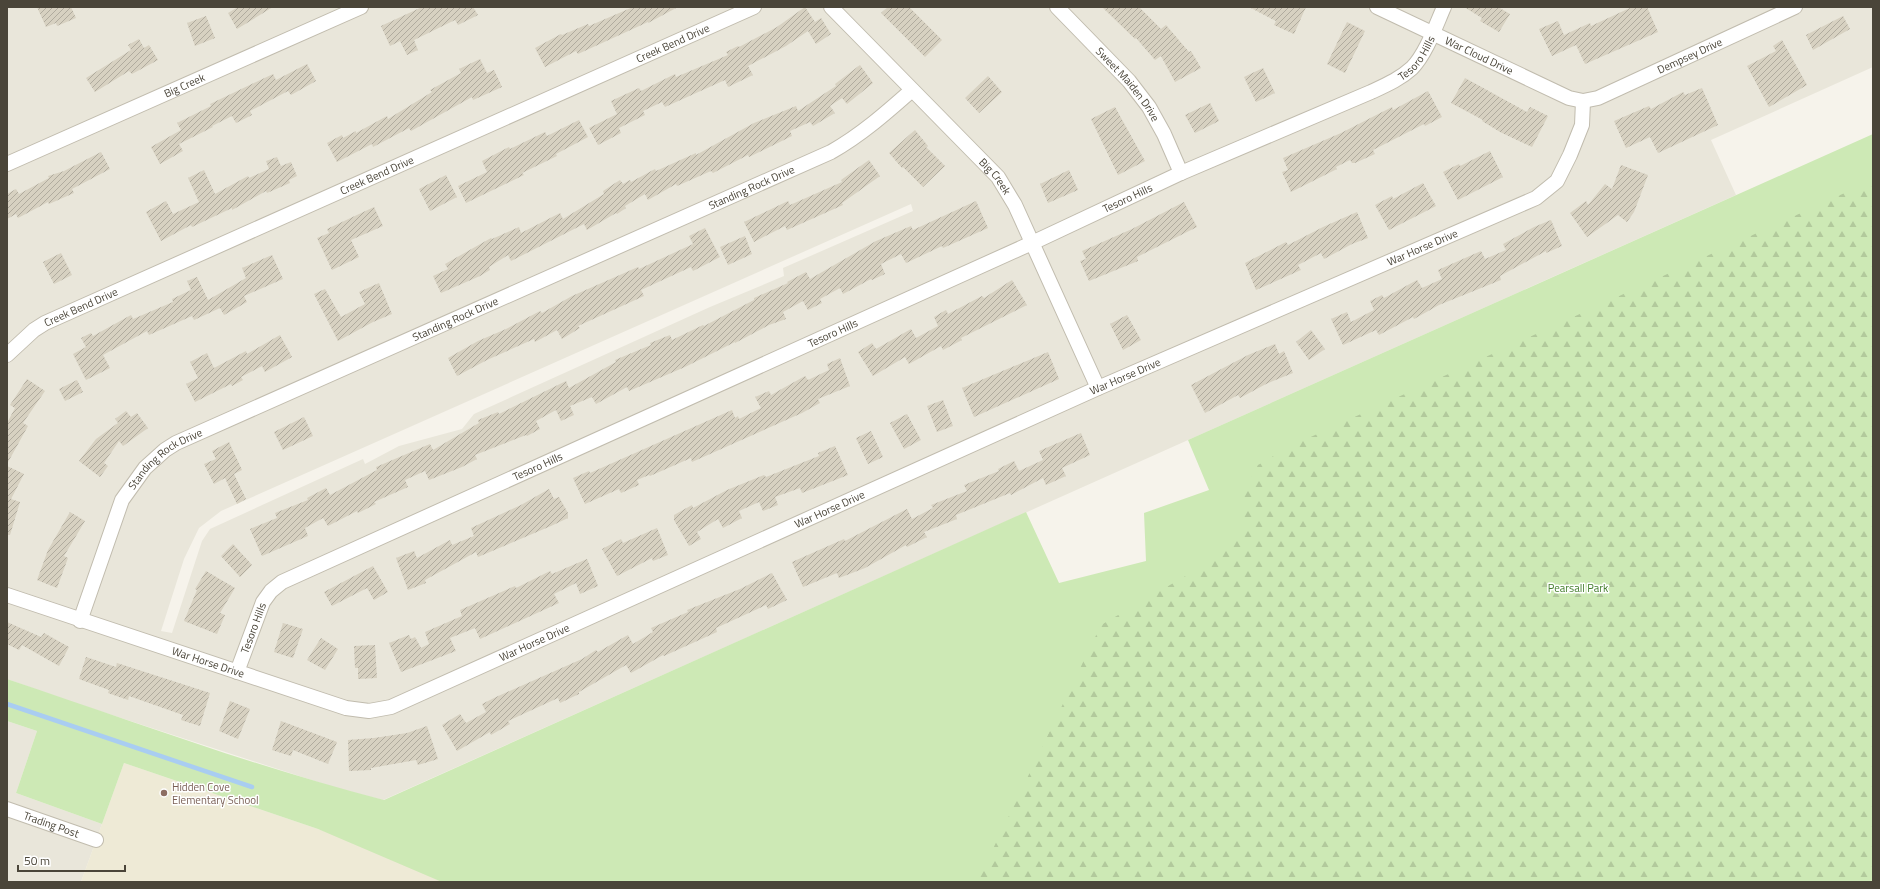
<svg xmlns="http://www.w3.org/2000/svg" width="1880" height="889" font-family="'Titillium Web',sans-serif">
<defs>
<pattern id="forest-firs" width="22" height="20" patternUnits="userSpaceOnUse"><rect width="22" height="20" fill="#cde9b5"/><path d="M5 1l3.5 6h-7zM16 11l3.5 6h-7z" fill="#b2c99c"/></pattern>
<pattern id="building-hatch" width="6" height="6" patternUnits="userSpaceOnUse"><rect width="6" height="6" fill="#d7d1c1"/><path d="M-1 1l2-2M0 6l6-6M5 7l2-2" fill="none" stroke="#b0ab9e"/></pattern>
</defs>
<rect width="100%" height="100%" fill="#f6f3eb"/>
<path fill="#e9e6da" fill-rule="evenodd" d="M7,7H1873V67L1711,140L1736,195L383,800L333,787L72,702L7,679ZM911,204L913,211L783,268L784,276L710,307L474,414L462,429L399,446L365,464L363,459L210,529L202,541L172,633L161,631L184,559L199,528L221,511Z
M7,721L37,731L16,793L102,824L81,882H7Z"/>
<path fill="#eeead6" d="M124,763L318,829L465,882H81Z"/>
<path fill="#cde9b5" d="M1873,134V882H442L318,829L124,763L102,824L16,793L37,731L7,721V679C132,721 256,767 384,800L1026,512L1059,583L1146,561L1144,513L1209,490L1188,440Z"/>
<path fill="url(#forest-firs)" d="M1873,180V882H977L1101,625L1220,556L1241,530L1242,495L1258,465L1291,446Z"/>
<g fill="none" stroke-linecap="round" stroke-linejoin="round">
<path stroke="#a9cdf1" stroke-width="4.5" d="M7,704L252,787"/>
</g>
<path fill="url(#building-hatch)" d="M37,7H71L76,18L57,26L56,23L46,27Z
M238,7H273L237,29L228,13Z
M422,7H473L478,15L458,25L455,20L414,40L418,50L407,55L400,41L390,46L381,26Z
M633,7H678L648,23V22L578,54L576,51L545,67L535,48L561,34L562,35L588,24L589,26Z
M805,7L815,22L821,18L831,34L816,44L808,31L786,46L748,66L753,75L728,87L725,80L665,107L662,102L643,111L645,115L619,128L621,133L598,145L589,128L617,114L611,101L639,88L641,91L675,74L676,77L728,55L726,52L738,46L739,47L777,27Z
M888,7H909L942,40L925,57L881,13Z
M1102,7H1139L1161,29L1166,25L1189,52L1191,51L1201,68L1175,82L1161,56L1155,60L1136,38L1135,39Z
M1249,7H1306L1294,34L1274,25L1276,21Z
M1464,7H1498L1510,14L1499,32L1480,21L1482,18Z
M1632,7H1647L1658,32L1585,64L1576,45L1552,56L1539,29L1558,21L1564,35L1590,23L1591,26Z
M206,16L215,38L195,46L187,23Z
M1843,16L1850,29L1813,50L1806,35Z
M1347,22L1365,31L1345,73L1327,64Z
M139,39L144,48L149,45L158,60L132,74L129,71L95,92L86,78L131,50L128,45Z
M1782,40L1807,85L1769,107L1747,66L1776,51L1773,46Z
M480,59L487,73L494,70L502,87L473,100L472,97L411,131L409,128L373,147L372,144L337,162L327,143L342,135L343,138L356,131V133L387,116L388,119L432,92L430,90L461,73L459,69Z
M307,64L316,81L291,95L288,91L250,111L252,115L236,123L232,116L212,126L213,127L179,144L183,151L160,164L151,147L181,130L177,123L211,106L210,104L273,74L276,80Z
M860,65L873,83L847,104L842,98L830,106L835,113L813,126L810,122L790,131L792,136L749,157L748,155L713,173L711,171L677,186L676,184L648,200L645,194L625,206L626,208L617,214L616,213L587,230L584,224L511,261L508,255L489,267L490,270L480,276L441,293L433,276L448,269L445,264L491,238L492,239L519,227L521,233L560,213L563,219L604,194L603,191L620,180L623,184L630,180L631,182L655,169L656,171L696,153V155L754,123L796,106L798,111L836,86L835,84Z
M1263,68L1275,93L1256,102L1244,77Z
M988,76L1002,92L979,113L965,98Z
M1465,78L1527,112L1530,107L1548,116L1532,147L1500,132L1482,121L1483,120L1451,103Z
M1702,88L1718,125L1658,153L1650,137L1626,148L1614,121L1649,106L1651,109L1683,92L1685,95Z
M1428,91L1442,117L1425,126L1424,124L1373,150L1375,154L1355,163H1352L1350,160L1336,167L1337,169L1291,192L1282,172L1288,170L1283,158L1341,133L1392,107L1393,110Z
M1210,103L1219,121L1195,133L1185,115Z
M1115,107L1145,161L1118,175L1091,119Z
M579,120L588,137L556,154L557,156L522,173L524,175L466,203L458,186L487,172L482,161L509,147L510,149L545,132L547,136Z
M915,130L928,146L926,147L945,166L923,187L903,167L902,168L889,153Z
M1490,151L1503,177L1458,200L1443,172L1459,164L1460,166Z
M101,152L110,169L72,189L74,193L49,204L48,202L18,218L16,214L7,219V194L16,189L19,194L49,178L48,176L64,171Z
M277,157L281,166L291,162L297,176L289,180L290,183L267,193L266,191L232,210V208L192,227L191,225L161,241L146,212L166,201L173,214L199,202L188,178L204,170L215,194L248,176L249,178L269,169L266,161Z
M869,160L880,176L842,203L843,205L787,230L785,226L754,242L744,222L788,201L790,205L842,182L841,180Z
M1621,165L1648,175L1634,212L1627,222L1618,215L1587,237L1570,213L1586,201L1588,205L1605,184L1612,189Z
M1069,170L1078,190L1048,203L1040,184Z
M446,175L457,197L430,211L419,189Z
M1423,183L1436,206L1389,230L1375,205L1392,196L1393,199Z
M976,201L988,228L943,248L942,246L906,263L901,254L881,264L885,274L872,280L871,279L843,294L840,288L820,299L822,303L808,310L803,301L783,312L786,319L769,325L735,343V342L685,367L629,391L627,387L596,404L592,397L570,406L574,415L561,421L556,410L536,421L540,429L527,436L526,435L475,455L477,459L462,467L429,480L425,471L405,480L408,487L374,502L376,504L358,513L357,511L328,526L323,518L305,528L308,536L262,556L250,529L277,518L275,513L308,500L307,498L326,488L330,495L377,470L376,467L430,444L433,450L479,423L478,420L498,412L499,414L566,381L569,388L616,362L615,360L651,345L650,343L670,335L672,340L703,325L704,326L754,300V298L788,283L787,282L806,272L810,279L876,241L911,226L913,230Z
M1184,202L1197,227L1137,257L1138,261L1089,281L1080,261L1086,259L1082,251L1132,229Z
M374,207L383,226L351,240L359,257L332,270L317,238L329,233L327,229Z
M1357,212L1368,238L1352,244L1324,259L1321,253L1298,265L1301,270L1256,290L1245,263L1286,242L1288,245L1323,227Z
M1551,220L1562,246L1546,253V251L1500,276L1501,280L1439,305L1414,319L1413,317L1379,335L1376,330L1343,345L1331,319L1347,312L1351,322L1374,310L1370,301L1382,295L1384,298L1417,280L1422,288L1442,279L1438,270L1481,251L1485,259L1506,250L1503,244L1534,227Z
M705,228L720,257L693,271L691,267L641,290L644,296L578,326L580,328L562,339L557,330L535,342L534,339L487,360L457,376L448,358L478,341L506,329L540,311L542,313L572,296L638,267L639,269L693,244L689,236Z
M745,236L752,254L728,265L720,247Z
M61,253L72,275L54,284L43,262Z
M272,255L283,279L244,296L247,302L224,315L220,308L194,320L192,316L149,335L147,331L103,355L110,368L86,380L73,354L86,347L81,338L91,333L93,336L131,315L133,319L173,302L172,299L191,290L187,281L197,277L208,300L246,278L242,268Z
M1012,280L1027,305L961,338L962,340L943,350L941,346L909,364L905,357L873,376L858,352L872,343L876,349L911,329L916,338L938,326L934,317L946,310L948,314L982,296L984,298Z
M379,283L392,314L373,322L338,341L314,294L325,289L341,317L365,304L359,292Z
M1127,315L1141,340L1123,350L1110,324Z
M1311,330L1325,349L1309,360L1296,342Z
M280,335L292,357L265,372L262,366L241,377L243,380L232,386L231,384L195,402L186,384L198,378L190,362L207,353L214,368L246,351L247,354Z
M1275,344L1279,354L1284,351L1293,373L1266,384L1240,398L1238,395L1205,413L1191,385L1248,355Z
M1048,352L1059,379L974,417L962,388Z
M840,358L850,386L818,399L820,403L802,413L692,462L691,458L650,476L649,475L637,480L639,485L621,493L619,489L585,504L573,478L589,471L590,473L732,410L735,418L738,416L739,419L761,408L755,397L769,391L771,395L805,376L808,380L829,370L827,364Z
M27,379L45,391L23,423L28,426L7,464V423L15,408L10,405Z
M77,380L83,392L65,401L59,389Z
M943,400L953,426L937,432L927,406Z
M126,411L131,417L137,413L148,428L123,446L119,441L104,463L108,466L100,477L79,461L96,439L118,423L115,419Z
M907,414L921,440L904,449L890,423Z
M304,417L313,436L283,450L274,432Z
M871,431L883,457L868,464L856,438Z
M1081,433L1090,455L1062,468L1066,476L1046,485L1043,478L1011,495L1010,493L956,515L957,519L924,532L927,537L907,547L906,545L865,568L839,578L837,573L803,587L792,562L844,539L845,541L907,509L912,519L933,508L931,505L967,491L964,485L999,471L998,469L1014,461L1019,471L1043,460L1039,451Z
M229,442L242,470L234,474L246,499L237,504L225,478L214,484L204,464L216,459L212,451Z
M835,446L848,475L802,493L800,488L775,497L778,505L763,511L759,502L739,511L742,518L723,528L718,519L697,532L701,539L689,546L674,520V515L692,505L693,508L727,490L764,475L766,477L819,456L818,453Z
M7,466L24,474L11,499L20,502L10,535H7Z
M549,489L554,499L559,497L568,513V518L551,526L478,557L476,552L425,580L426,583L408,590L396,558L414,551L417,558L450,540L452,545L474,536L471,528L521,505Z
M70,512L85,521L64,556L68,558L57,588L37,580L48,550Z
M657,528L668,555L653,561L652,558L617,576L602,549L621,539L623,543Z
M233,544L252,565L240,577L221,556Z
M587,559L598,586L580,594L576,583L554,594L559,603L480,639L475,628L450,638L456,651L401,672L389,643L409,635L411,639L415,637L421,648L429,644L425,632L462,616L460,610L515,586L516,588L550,571L552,574Z
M373,566L388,592L374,600L367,588L332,606L324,592Z
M206,571L235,588L220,613L225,615L217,634L184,621L197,590L195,589Z
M772,573L787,600L768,609L766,605L716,628L717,632L664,656L663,655L631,673L626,665L579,692V694L560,703L558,698L508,721L510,724L491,735L490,732L457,751L442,725L460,714L466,723L486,712L482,704L496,697L582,659L596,650L598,652L628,635L633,644L653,632L651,628L688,612L687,610L740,589Z
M7,622L41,637L44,633L69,647L59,666L22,645L19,650L7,644Z
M283,623L303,629L293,658L274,652Z
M321,638L338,649L325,670L307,660Z
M375,645L377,678L358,679V668H355L354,646Z
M86,657L116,667L117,663L210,693L200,726L181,720L183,715L129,696L128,700L108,693L109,690L79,679Z
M230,701L250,709L238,739L219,731Z
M281,721L337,742L328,764L293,750L291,756L272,750Z
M427,726L438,759L418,765L416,760L371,768V770L349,771L348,740L374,738L407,733Z"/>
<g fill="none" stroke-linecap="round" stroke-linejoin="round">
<defs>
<g id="minor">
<path id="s1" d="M831,7L998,177L1015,205L1098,388"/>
<path id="s2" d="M1057,7L1129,81L1149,107L1164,134L1181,173"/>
<path id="s3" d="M1377,7L1569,98L1583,101L1598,98L1795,7"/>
<path id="s4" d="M7,164L361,7"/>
<path id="s5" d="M7,355L34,330L45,323L754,7"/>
<path id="s6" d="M7,595L346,708L369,711L391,707L1098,388L1536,198L1557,181L1570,155L1582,125L1583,101"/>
<path id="s7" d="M80,621L122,500L145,468L165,450L176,443L831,152C861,135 886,113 912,90"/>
<path id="s8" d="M237,672L263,602L271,591L282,582L1032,243L1181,173L1371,92C1386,85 1400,79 1412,68C1426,54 1436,25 1444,7"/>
<path id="s9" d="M7,809L96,840"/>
</g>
</defs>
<use href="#minor" stroke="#c1bcae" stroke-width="16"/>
<use href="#minor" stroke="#fff" stroke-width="14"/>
</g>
<circle fill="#8d6e63" stroke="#fff" stroke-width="1.5" cx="164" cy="793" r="4"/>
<g text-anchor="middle" stroke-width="3" stroke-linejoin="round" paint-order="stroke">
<g font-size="11" fill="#4a4539" stroke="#fff">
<text dy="4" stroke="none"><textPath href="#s5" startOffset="737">Creek Bend Drive</textPath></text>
<text dy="4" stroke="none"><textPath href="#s3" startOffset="113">War Cloud Drive</textPath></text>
<text dy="4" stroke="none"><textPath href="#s3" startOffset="343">Dempsey Drive</textPath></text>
<text dy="4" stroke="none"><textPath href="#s8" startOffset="1355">Tesoro Hills</textPath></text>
<text dy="4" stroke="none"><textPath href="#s2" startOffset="105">Sweet Maiden Drive</textPath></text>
<text dy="4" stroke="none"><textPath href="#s4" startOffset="194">Big Creek</textPath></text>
<text dy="4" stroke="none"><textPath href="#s5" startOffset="413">Creek Bend Drive</textPath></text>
<text dy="4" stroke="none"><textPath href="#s1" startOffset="236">Big Creek</textPath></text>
<text dy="4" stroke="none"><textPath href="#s7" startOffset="837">Standing Rock Drive</textPath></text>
<text dy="4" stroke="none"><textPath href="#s8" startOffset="1031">Tesoro Hills</textPath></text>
<text dy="4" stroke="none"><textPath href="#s6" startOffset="1532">War Horse Drive</textPath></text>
<text dy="4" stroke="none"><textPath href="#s5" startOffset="89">Creek Bend Drive</textPath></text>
<text dy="4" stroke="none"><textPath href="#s7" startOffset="513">Standing Rock Drive</textPath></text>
<text dy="4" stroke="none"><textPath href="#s8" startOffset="707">Tesoro Hills</textPath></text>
<text dy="4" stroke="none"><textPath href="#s6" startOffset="1208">War Horse Drive</textPath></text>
<text dy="4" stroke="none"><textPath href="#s7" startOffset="189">Standing Rock Drive</textPath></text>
<text dy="4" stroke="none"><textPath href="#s8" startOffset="383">Tesoro Hills</textPath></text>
<text dy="4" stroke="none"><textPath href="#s6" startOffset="884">War Horse Drive</textPath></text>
<text dy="4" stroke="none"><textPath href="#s8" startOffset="47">Tesoro Hills</textPath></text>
<text dy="4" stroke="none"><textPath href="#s6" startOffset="560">War Horse Drive</textPath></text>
<text dy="4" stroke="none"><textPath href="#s6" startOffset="212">War Horse Drive</textPath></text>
<text dy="4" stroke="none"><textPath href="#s9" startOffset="47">Trading Post</textPath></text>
</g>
<g font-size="11" fill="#427d2b" stroke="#fff">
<text x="1578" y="592">Pearsall Park</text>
</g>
<g font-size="11" fill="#785e54" stroke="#fff" text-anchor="start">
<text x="172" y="791">Hidden Cove<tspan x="172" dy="13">Elementary School</tspan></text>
</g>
</g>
<rect width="1880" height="889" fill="none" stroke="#4a4539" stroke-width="16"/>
<path d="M18 865v6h107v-6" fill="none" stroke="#4a4539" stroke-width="2"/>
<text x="24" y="865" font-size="12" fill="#4a4539" stroke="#ffffff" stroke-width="3" paint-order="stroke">50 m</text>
</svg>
